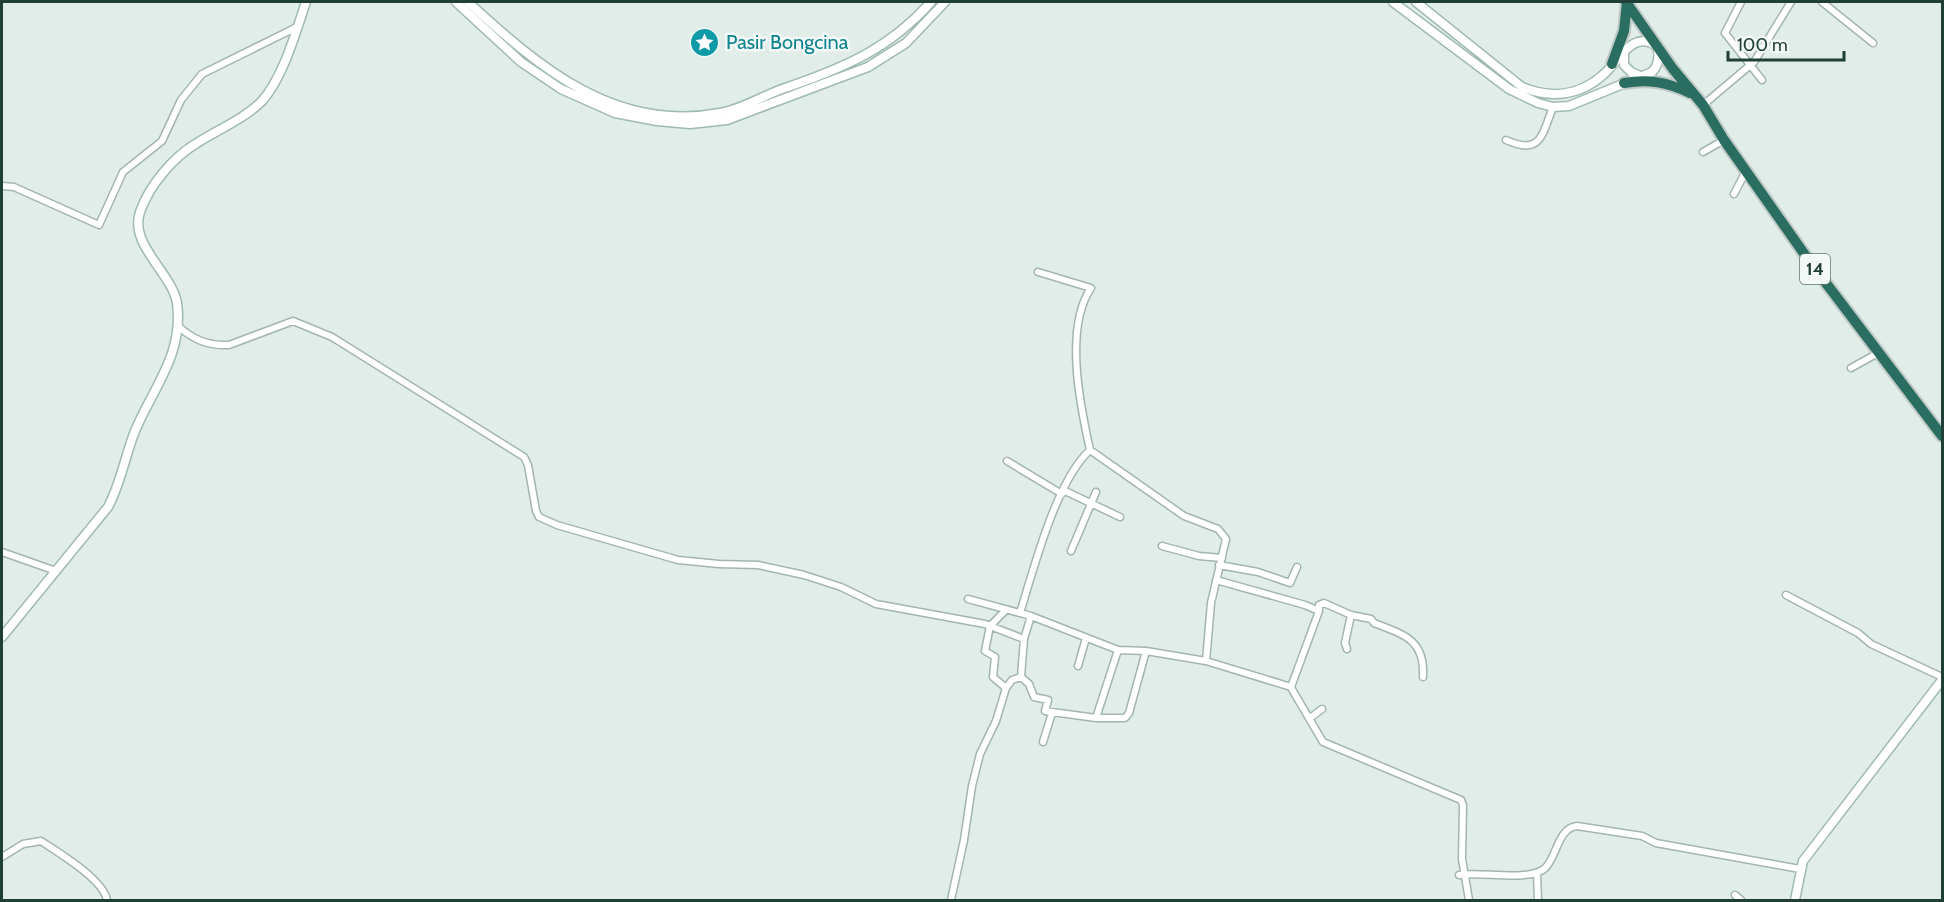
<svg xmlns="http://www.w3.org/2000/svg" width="1944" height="902" font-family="Cabin,sans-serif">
<rect width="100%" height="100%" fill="#e1ede8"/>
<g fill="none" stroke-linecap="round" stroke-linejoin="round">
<defs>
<path id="street" d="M1741,2L1725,33L1762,80
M1822,2L1873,43
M1703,105L1754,62L1791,2
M1506,140C1541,156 1542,135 1553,107
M1703,152L1724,140
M2,186L14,187L99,225L123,172L162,141L181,100L202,74L297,27
M1734,194L1746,171
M1038,272L1091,288C1064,328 1080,405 1090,450L1184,516L1218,529L1226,539L1211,603L1206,661
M177,325C192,339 207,346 229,345L293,321L332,337L524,457L528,465L536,511L539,517L557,525L678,560L719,564L758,565L804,575L841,587L876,604L985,624L1024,639
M1851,368L1878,353
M1007,461L1062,494
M1063,490L1120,517
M1162,546L1199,556L1222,558
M1071,551L1096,492
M2,552L56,571
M1219,565L1258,572L1290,583L1297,567
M1216,580L1305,605L1319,611L1291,687L1293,691L1323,742L1461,800L1463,805L1462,859L1469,900
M1786,595L1858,633L1871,644L1942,677
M968,599L1031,616L1118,650L1146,651L1206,661L1291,687
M1006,610L990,626L985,651L995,657L993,677L1006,688
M1319,611V605L1324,603L1351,615L1371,619L1374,623C1405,635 1425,640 1423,677
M1020,613C1034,568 1056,481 1090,450
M1347,649L1345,643L1351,615
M1078,666L1086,638
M1021,677L1024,639L1031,616
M1096,718L1118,650
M1310,718L1322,709
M1043,742L1052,713
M2,857L23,844L41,841C59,853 103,879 107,900
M1537,873L1538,900
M1459,875C1481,871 1526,882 1544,869C1557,859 1557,828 1577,826L1642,836L1656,843L1800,869
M1735,895L1741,900
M951,900L964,840L972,786L980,754L996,721L1006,688L1012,680L1021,677L1029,684L1034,697L1048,700L1045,711L1096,718H1125L1129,713L1146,651"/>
<path id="secondary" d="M456,2L521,62L561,89L615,113L657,121L690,124L727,120L868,67L906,43L945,2
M468,2C539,67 615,133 720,113C744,109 765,94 788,87C846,67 890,48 931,2
M1393,2L1509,89L1538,103L1553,107L1569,106L1652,72C1659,65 1659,57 1658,47C1633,28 1620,60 1604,74C1580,96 1551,99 1522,87L1416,2
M1624,51V65L1631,72L1640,76
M2,637L108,507C121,483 125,456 135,431C153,388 184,354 177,303C172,273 129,245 140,212C149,186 173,157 197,143C219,129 244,119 262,101C283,78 296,31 306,2
M1795,900L1803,861L1942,680"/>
<path id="highway" d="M1626,2L1673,69L1703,105L1724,140L1810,262L1942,436
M1612,64L1624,31L1627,2
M1624,83C1649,79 1667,82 1690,93"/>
</defs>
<use href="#street" stroke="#a3b5af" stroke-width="9"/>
<use href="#secondary" stroke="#9fbab0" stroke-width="11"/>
<use href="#highway" stroke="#c1c9c7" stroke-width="14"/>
<use href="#street" stroke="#fff" stroke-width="6"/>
<use href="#secondary" stroke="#fff" stroke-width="8"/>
<use href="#highway" stroke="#296e60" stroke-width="10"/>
</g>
<defs>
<symbol id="sight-disc" viewBox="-11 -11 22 22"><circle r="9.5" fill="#0f9aa8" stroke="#f2f9f6"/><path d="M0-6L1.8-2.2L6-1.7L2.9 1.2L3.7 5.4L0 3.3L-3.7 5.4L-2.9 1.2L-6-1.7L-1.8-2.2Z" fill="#fff"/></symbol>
</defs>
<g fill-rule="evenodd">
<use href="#sight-disc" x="688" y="26" width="33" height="33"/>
</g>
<g text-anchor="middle" stroke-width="5" stroke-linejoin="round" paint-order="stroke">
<rect fill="#f2f9f6" stroke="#5f7770" stroke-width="1.5" x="1800" y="254" width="30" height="30" rx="4.5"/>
<g font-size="18" font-weight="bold" fill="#203f37">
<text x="1815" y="275">14</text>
</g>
<g font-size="20" fill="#0d838f" stroke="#f2f9f6" text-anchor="start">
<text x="726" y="49">Pasir Bongcina</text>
</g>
</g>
<rect width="1944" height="902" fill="none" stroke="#203f37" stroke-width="6"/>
<path d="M1728 51v9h116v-9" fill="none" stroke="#203f37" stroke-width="3"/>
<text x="1737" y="51" font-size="18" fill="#203f37" stroke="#f2f9f6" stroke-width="4.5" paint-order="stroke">100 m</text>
</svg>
